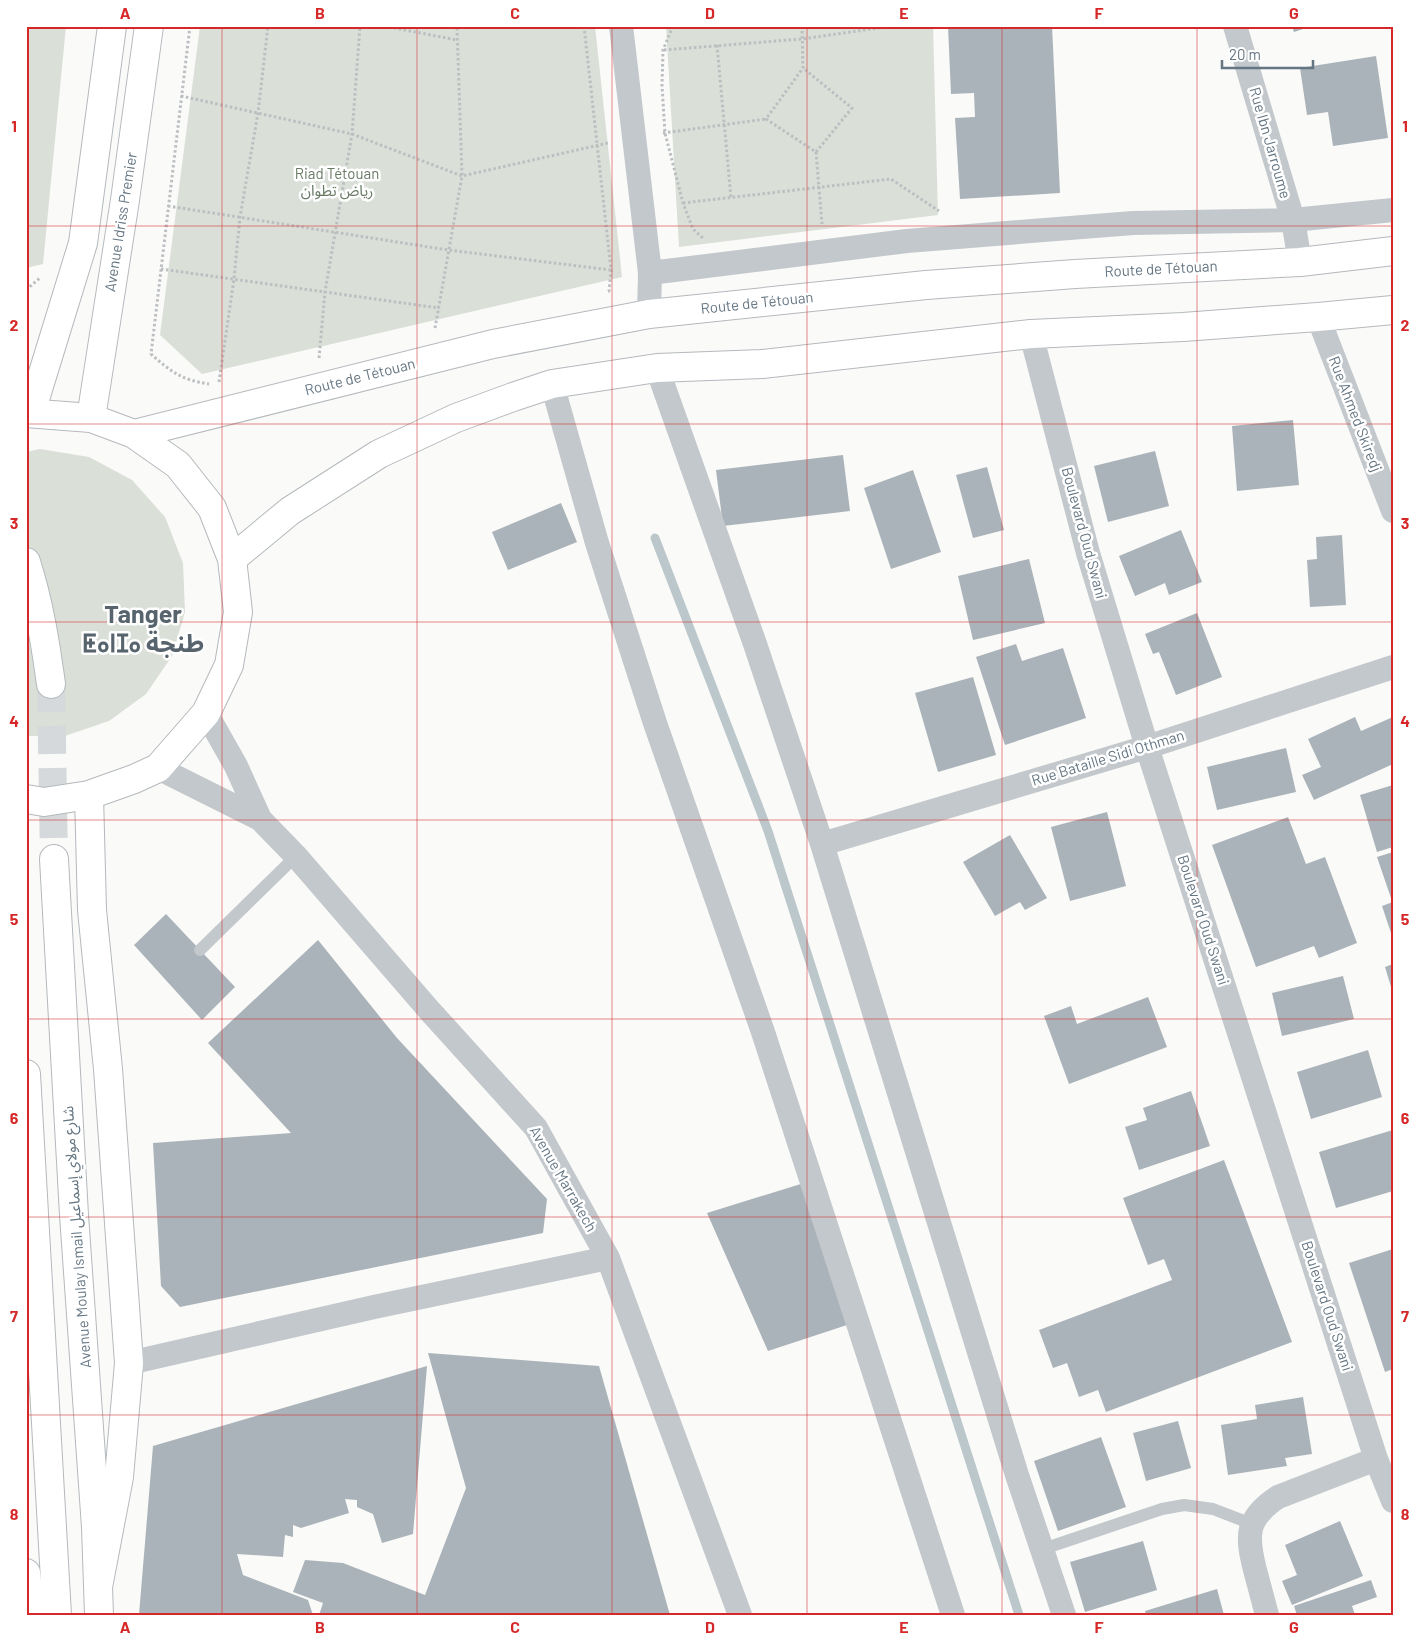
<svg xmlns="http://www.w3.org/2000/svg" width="1419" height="1641" font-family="Barlow,'Noto Sans Arabic','Noto Sans Tifinagh',sans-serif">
<rect width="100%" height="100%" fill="#fafaf8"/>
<path fill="#dadfd7" d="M26,26H66L43,264L26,268Z
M200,26H595L622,277L202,374L160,335Z
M666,26H933L938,215L679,247Z
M40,449L89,457L132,480L165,517L183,563L185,612L172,656L146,694L109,721L65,736H26V452Z"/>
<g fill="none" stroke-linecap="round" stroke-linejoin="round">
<path stroke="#bbc7cb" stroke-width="9" d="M655,538L768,831L1019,1615"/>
</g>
<path fill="#aab3b9" d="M948,26H1052L1060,193L960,199L955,118L975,117L974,93L951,94Z
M1292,26H1309V27L1294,32Z
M1376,56L1388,138L1333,146L1328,112L1307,115L1300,68Z
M1293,420L1299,485L1237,491L1232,426Z
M1155,451L1169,506L1108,522L1094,466Z
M843,455L850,511L723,526L716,470Z
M987,467L1004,530L973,538L956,475Z
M913,470L941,552L891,569L864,488Z
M561,503L577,542L508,570L492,532Z
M1181,530L1202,582L1169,595L1165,583L1135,596L1119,556Z
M1342,535L1346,605L1310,607L1307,560L1317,559L1316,537Z
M1029,559L1045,623L973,640L958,576Z
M1197,613L1222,677L1176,695L1159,652L1153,654L1145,634Z
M1016,644L1022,661L1063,648L1086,718L1005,745L976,657Z
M973,677L996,755L938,772L915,693Z
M1355,717L1361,731L1393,717V764L1314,800L1302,775L1321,767L1308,739Z
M1286,748L1296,792L1217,810L1207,767Z
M1393,785V847L1377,852L1360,795Z
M1107,812L1126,886L1070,901L1051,827Z
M1288,817L1306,864L1325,857L1357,943L1319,958L1314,946L1256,967L1212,845Z
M1010,835L1047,898L1025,910L1020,902L995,916L963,862Z
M1393,852V901H1392L1377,857Z
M1393,902V936H1392L1382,906Z
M166,914L235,987L202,1020L134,945Z
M318,940L397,1038L547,1199L543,1233L180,1307L161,1286L153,1143L291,1133L208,1043Z
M1393,964V990H1392L1385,967Z
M1343,976L1354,1019L1282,1036L1272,993Z
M1148,997L1167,1047L1069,1084L1044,1016L1071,1006L1077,1024Z
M1368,1050L1382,1097L1311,1119L1297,1072Z
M1191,1091L1210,1146L1139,1170L1125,1127L1147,1120L1143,1108Z
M1393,1130V1191L1336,1208L1319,1152Z
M1224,1160L1292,1342L1106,1412L1098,1390L1079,1397L1067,1363L1053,1368L1039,1330L1172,1280L1164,1259L1148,1265L1123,1198Z
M804,1183L847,1325L768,1351L707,1213Z
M1393,1249V1369L1385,1372L1349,1263Z
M428,1353L599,1366L670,1615H319L323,1603L293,1592L305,1560L343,1563L425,1595L466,1488Z
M427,1366L413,1534L382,1543L373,1514L357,1507V1500L345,1499L349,1513L301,1528L293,1525V1537L285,1535L283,1557L237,1554L243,1575L308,1600L313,1615H139L153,1446Z
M1303,1397L1312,1454L1285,1458L1287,1466L1228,1475L1221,1425L1257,1419L1255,1405Z
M1178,1421L1191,1468L1146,1481L1133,1433Z
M1101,1437L1126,1507L1058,1531L1034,1461Z
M1340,1521L1363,1576L1292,1605L1282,1581L1297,1575L1285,1545Z
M1143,1541L1157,1590L1085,1612L1070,1562Z
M1371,1580L1377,1597L1352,1606L1355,1615H1297L1294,1606Z
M1217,1589L1224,1615H1146L1145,1611Z"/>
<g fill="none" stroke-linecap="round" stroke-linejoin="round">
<path stroke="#d5d9db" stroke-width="28" stroke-dasharray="28 14" stroke-linecap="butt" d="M51,684L54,859"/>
<defs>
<path id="primary" d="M31,412L83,243L112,26
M91,418L125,200L149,26"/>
<path id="highway" d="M26,413L91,418L134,434L178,465L212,508L232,559L238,612L229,665L206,713L158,768L134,779L89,795L44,802L26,799
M134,434L493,344L649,314L926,285L1075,274L1300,262L1393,251
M232,559L290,511L379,454L456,418L513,397L552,384L657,368L762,364L1031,334L1183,327L1318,317L1393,310
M26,562C39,603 45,641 51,684
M89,795L92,910L108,1069L129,1363L119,1477L98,1587
M54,859L74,1215L96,1527L99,1615
M26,1074L57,1615
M26,1573L31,1615"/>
</defs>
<use href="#primary" stroke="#b5babe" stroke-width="30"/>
<use href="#highway" stroke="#b4b9bd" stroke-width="30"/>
<path stroke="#bbbfc2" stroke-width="3" stroke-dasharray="2.5 2.5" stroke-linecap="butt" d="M190,26L151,354C171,372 182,380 209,384
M384,26L457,40
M584,26L611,270L609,291H606
M673,26L663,50L662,86L665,133L683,203L693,229L704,239
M802,26L803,68L766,119L816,152L852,108L803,68
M717,45L731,198
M664,50L802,39L892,26
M181,96L352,134L462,176L608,143
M663,133L766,119
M816,152L822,224
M683,203L891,179L939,211
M168,206L448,250L611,270
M161,269L439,308
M26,290L41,277
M435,328L462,176L457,26
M319,358L325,292L352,134L360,26
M219,382L234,279L240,217L258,113L268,26"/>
<path stroke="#c3c8cc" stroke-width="12" d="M200,950L296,856
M1043,1549L1162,1509L1184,1505L1213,1509L1252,1524"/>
<path stroke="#c3c8cc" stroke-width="24" d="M621,26L650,273L649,314
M1235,26L1293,220L1300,262
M650,273L907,241L1133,223L1293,220L1393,210
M1318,317L1393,511
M1031,334L1088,553L1147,747L1376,1459L1393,1501
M657,368L755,644L822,844L1017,1475L1064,1615
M552,384L597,543L655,723L763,1032L953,1615
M206,713L236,766L260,819
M158,768L260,819L296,856L429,1010L536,1128L608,1258L740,1615
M822,844L1147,747L1393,667
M129,1363L374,1307L608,1258
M1267,1615C1263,1600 1259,1585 1255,1570C1246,1535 1246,1518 1278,1497L1376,1459"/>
<use href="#primary" stroke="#fff" stroke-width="28"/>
<use href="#highway" stroke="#fff" stroke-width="28"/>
</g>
<path fill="none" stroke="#d62828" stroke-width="1" stroke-opacity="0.55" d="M222,26V1615M417,26V1615M612,26V1615M807,26V1615M1002,26V1615M1197,26V1615M26,226H1393M26,424H1393M26,622H1393M26,820H1393M26,1019H1393M26,1217H1393M26,1415H1393"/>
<g text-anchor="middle" stroke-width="5" stroke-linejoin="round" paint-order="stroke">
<g font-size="15" fill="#657683" stroke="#fff">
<text transform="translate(1270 143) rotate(74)" y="5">Rue Ibn Jarroume</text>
<text transform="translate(121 222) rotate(-81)" y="5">Avenue Idriss Premier</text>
<text transform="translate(1161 269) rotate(-3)" y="5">Route de Tétouan</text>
<text transform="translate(757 303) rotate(-6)" y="5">Route de Tétouan</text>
<text transform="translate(360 377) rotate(-14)" y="5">Route de Tétouan</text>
<text transform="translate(1355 414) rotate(69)" y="5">Rue Ahmed Skiredj</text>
<text transform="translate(1084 533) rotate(75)" y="5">Boulevard Oud Swani</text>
<text transform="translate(1108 758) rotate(-17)" y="5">Rue Bataille Sidi Othman</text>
<text transform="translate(1203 920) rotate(72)" y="5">Boulevard Oud Swani</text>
<text transform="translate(563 1179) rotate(60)" y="5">Avenue Marrakech</text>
<text transform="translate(77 1237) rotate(-94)" y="5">Avenue Moulay Ismail شارع مولاي إسماعيل</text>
<text transform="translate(1327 1306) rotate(72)" y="5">Boulevard Oud Swani</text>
</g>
<g font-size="15" fill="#687a64" stroke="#fff">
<text x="337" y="179">Riad Tétouan<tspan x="337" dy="17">رياض تطوان</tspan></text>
</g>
<g font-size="25" font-weight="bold" fill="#57646e" stroke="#fff">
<text x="143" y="623">Tanger<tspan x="143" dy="29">ⵟⴰⵏⵊⴰ طنجة</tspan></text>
</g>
</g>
<rect width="1419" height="1641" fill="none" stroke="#ffffff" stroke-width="55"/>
<path d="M1222 60v8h91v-8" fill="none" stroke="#657683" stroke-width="2.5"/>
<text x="1229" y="60" font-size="15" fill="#657683" stroke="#ffffff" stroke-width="4" paint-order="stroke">20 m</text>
<rect x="28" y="28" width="1364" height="1586" fill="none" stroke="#d62828" stroke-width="2"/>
<g font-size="16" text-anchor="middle" font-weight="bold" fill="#d62828">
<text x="125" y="19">A</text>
<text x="320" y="19">B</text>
<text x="515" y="19">C</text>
<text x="710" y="19">D</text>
<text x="904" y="19">E</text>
<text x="1099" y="19">F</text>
<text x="1294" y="19">G</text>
<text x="14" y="132">1</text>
<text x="1405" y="132">1</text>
<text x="14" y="331">2</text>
<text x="1405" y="331">2</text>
<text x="14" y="529">3</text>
<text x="1405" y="529">3</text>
<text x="14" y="727">4</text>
<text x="1405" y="727">4</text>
<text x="14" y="925">5</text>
<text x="1405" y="925">5</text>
<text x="14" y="1124">6</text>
<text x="1405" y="1124">6</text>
<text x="14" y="1322">7</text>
<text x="1405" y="1322">7</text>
<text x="14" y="1520">8</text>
<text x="1405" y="1520">8</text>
<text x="125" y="1633">A</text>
<text x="320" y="1633">B</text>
<text x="515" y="1633">C</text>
<text x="710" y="1633">D</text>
<text x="904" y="1633">E</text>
<text x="1099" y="1633">F</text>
<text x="1294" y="1633">G</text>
</g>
</svg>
